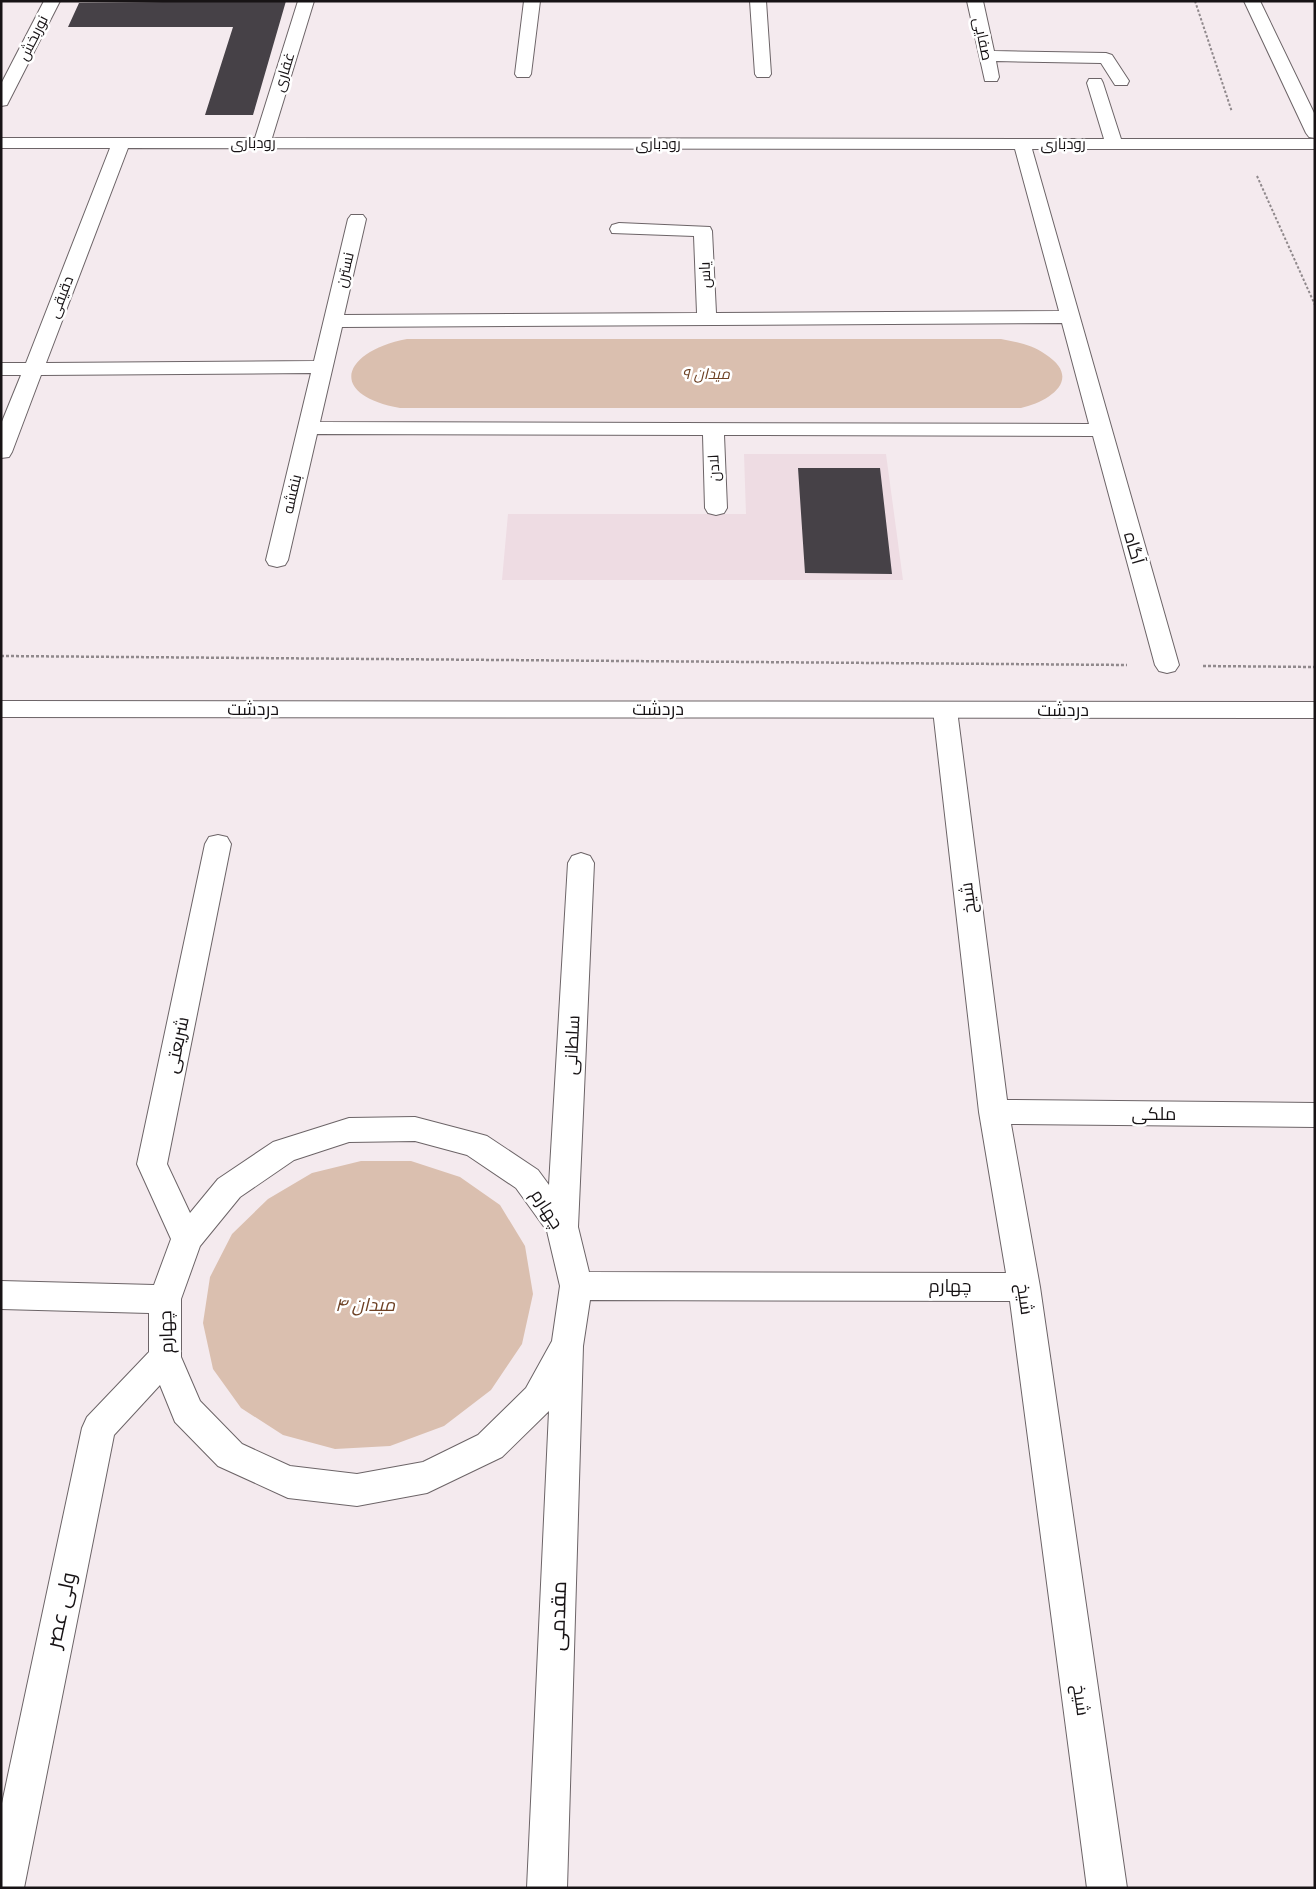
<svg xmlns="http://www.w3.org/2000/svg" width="1316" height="1889" font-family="Lora,Cairo,serif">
<rect width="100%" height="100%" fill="#f4eaee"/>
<path fill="#eedce3" d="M744,454H886L903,580H502L508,514H746Z"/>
<path fill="#dabfaf" d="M407,339H1001C1017,342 1032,345 1045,354C1084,379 1049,402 1021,408H400C325,394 344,351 407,339Z
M361,1161H411L460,1177L500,1205L525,1246L533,1294L522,1344L491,1390L444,1426L390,1446L335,1449L283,1435L241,1408L213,1369L203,1323L210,1277L232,1234L268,1199L312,1173Z"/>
<path fill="#464147" d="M246,1H286L253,115H205L233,27H68L79,3Z
M798,468H880L892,574L805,573Z"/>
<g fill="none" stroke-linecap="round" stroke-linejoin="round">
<defs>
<path id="minor" d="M44,1H60L9,101L7,105L1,106V84Z
M298,1H314L272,138L1104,139L1087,83L1089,79H1101L1103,83L1121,139H1315V149H1032L1179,665L1175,671L1167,673L1159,671L1155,665L1093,436L724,435L727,508L724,513L716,515L708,513L705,508L703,435L317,434L288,560L285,565L277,567L269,565L266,560L311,373L41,375L12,452L9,457L1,458V424L21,375H1V363H26L110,148H1V138H255ZM128,148L1015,149L1059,311L716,313L712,231L710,227L619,223L612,225L610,229L612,233L694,236L697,313L344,315L366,219L363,215H351L348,219L314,361L46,363ZM1062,323L1089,424L320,422L342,327Z
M524,1H540L531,74L529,77H517L515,74Z
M750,1H766L771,74L769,77H757L755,74Z
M967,1H983L994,51L1106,53L1112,55L1129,81L1127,85H1115L1101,63L996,61L999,77L997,81H985Z
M945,702L954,704L957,710L1007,1100L1315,1103V1127L1011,1124L1040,1287L1127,1888H1087L1010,1301L590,1300L583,1346L567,1888H527L549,1411L502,1457L427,1493L357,1506L288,1498L218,1466L175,1422L160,1385L114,1435L24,1888H1V1808L82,1428L87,1417L149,1352V1313L1,1309V1281L154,1285L171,1239L137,1164L205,844L209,837L218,835L227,837L231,844L167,1164L190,1213L218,1179L273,1142L349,1118L415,1117L476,1133L487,1136L538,1170L549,1185L568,863L572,856L581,853L590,856L594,863L578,1227L589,1272L1006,1273L979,1112L933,710L936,704ZM415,1141L467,1155L516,1188L547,1231L560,1286L552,1341L526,1388L478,1435L423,1462L357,1474L290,1466L242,1444L200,1401L181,1357V1299L200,1246L240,1197L294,1160L349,1142Z"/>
<path id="secondary" d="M1244,1H1260L1315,115V138L1309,137L1306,133Z
M1,701L1315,702V718L1,717Z"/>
</defs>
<use href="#minor" stroke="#6c6467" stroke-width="2"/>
<use href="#secondary" stroke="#6c6467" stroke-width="2"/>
<path stroke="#90898c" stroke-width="2" stroke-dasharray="2.5 2" stroke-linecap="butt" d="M1195,1L1232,112
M1257,176L1315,305"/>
<path stroke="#90898c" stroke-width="2.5" stroke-dasharray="3 2" stroke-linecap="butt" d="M1,656L1127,665
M1203,666L1315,667"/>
<use href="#minor" fill="#fff" fill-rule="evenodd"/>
<use href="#secondary" fill="#fff" fill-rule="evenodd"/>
</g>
<g text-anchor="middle" stroke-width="5" stroke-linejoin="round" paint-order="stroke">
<g font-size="15" fill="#171315" stroke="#fff">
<text transform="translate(33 38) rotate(-63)" y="5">نوربخش</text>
<text transform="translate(983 39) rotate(78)" y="5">صفایی</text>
<text transform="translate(284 72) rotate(-73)" y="5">غفاری</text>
<text x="253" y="148">رودباری</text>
<text x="658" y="149">رودباری</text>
<text x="1063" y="149">رودباری</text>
<text transform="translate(345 270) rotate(-77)" y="5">نسترن</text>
<text transform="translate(705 275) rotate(-92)" y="5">یاس</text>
<text transform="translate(61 297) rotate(-69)" y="5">دقیقی</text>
<text transform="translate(714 468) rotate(-93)" y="5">لادن</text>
<text transform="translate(292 494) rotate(-77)" y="5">بنفشه</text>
</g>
<g font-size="15" font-style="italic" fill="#6d4023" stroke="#fff">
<text x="706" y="379">میدان ۹</text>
</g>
<g font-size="18" fill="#171315" stroke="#fff">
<text transform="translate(1134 548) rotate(74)" y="6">آگاه</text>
<text x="253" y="715">دردشت</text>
<text x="658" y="715">دردشت</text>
<text x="1063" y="716">دردشت</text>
<text transform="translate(968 898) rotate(-97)" y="6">شیخ</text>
<text transform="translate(177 1045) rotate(-78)" y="6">شریعتی</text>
<text transform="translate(572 1045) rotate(-87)" y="6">سلطانی</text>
<text x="1154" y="1120">ملکی</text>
<text transform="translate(547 1209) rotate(57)" y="6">چهارم</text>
<text x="950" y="1292">چهارم</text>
<text transform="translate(1025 1299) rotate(82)" y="6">شیخ</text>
<text transform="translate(166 1332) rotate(-92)" y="6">چهارم</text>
<text transform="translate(1081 1700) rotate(82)" y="6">شیخ</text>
</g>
<g font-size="18" font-style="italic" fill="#6d4023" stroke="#fff">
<text x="365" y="1311">میدان ۴</text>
</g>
<g font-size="21" fill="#171315" stroke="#fff">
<text transform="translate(61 1610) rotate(-78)" y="7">ولی عصر</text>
<text transform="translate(558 1616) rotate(-88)" y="7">مقدمی</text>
</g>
</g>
<rect width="1316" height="1889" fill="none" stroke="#171315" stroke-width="5"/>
</svg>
